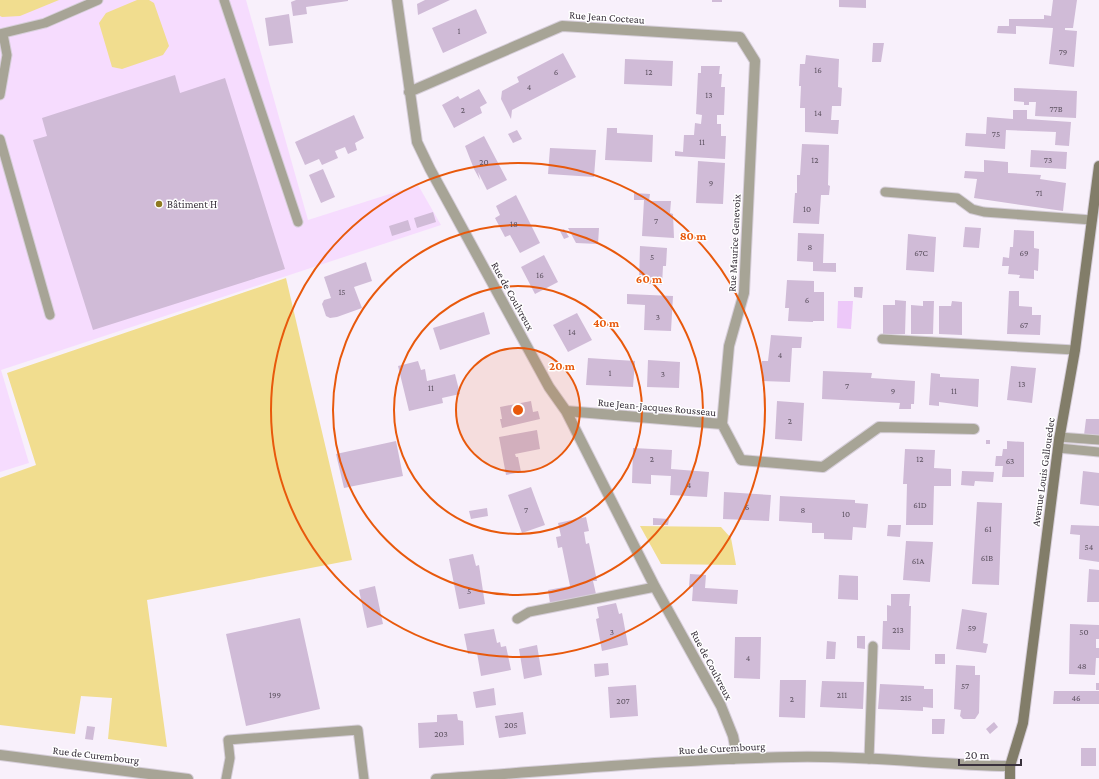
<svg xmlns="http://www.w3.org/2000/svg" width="1099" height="779" font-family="'Crimson Pro',serif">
<rect width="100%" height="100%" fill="#f8f0fb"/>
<path fill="#f6dcfe" d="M0,0H246L308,220L418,185L441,225L1,370L29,463L0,472Z"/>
<path fill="#f1dd8f" d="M0,0H59L20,16L2,17L0,16Z
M137,0H149L154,3L169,46L163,55L122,69L112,67L99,23L106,13Z
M286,278L352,560L147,600L167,747L108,739L112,698L81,696L75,734L0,725V478L36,465L7,373Z
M640,526L721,527L731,538L736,565L661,564Z"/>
<path fill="#edc8f9" d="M838,301H853L851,329L837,328Z"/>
<path fill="#d0bbd7" d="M296,0H348V1L306,7L307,14L293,16L291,2Z
M425,0H450L418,15L417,4Z
M712,0H722V2H712Z
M839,0H866V8L839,7Z
M1053,0H1077L1073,28H1065V30L1077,31L1074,67L1049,64L1053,28L1016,26V34L997,33L998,26H1009V19H1044V15L1051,16Z
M476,9L487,33L443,53L432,28Z
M289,14L293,43L269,46L265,18Z
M873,43H884L881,62H872Z
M563,53L576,77L512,110L511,119L501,99L502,91L519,82L517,77Z
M806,55L839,59L838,87L842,88L841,106H832L831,120H839L838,134L805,132V108H800L801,86H799L800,64H805Z
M625,59L673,61L672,86L624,84Z
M701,66H720L719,74H722L721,87H725L724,115H717V124H721V136H726L725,159L675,156V151L683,152L684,135H694L695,123L701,124L702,115L696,114L698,73H701Z
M175,75L180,93L225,78L285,269L93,330L33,140L47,136L42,118Z
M1014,88L1077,91L1076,118L1035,116L1036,102H1029V105H1024V102L1014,101Z
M479,89L487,103L480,107L482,113L454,128L442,105L458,96L460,99Z
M1013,110H1027V119L1071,122L1069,146L1055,145L1056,132L1006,130L1005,149L965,146L966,133L986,134L987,117L1013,119Z
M354,115L364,138L355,143L357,150L348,154L345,147L335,151L338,158L322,165L319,159L305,165L295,142Z
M607,128H617V133L653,135L652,162L605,160Z
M517,130L522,139L513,143L508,134Z
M484,136L507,180L487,190L478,172L480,180L474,169L465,146Z
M802,144L829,145L828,185L830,186L829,195H821L819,224L793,223L795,193H797V175H800Z
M550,148L596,150L594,177L548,174Z
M1031,150L1067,152L1066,169L1030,167Z
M984,160L1008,162V173L1041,175L1040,179L1066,183L1063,211L974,198L977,179L964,178L965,171L984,172Z
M698,161L725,163L723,204L696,203Z
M323,169L335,197L321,203L309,175Z
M634,193L650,194L649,201H671L670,213L673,214L674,238L642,236L644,200H634Z
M516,195L540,243L520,253L510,235L505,237L495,218L500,215L496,206Z
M433,212L436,222L417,228L414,218Z
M408,220L411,230L392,236L389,226Z
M965,227L981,228L979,248L963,247Z
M568,228H599L598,244L576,243Z
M564,229L569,237L564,239L560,231Z
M1014,230L1034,231V248L1039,249L1038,271L1034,270V279L1019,278L1020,275L1008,274L1009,266H1002L1003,257L1009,258L1010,247H1013Z
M798,233L824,234L823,263H836V272L813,271V262L797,261Z
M908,234L936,237L934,272L906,270Z
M640,246L667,248L666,266H663L662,285L639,283Z
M544,255L558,282L535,294L521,267Z
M366,262L372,281L354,287L362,308L337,317L330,318L326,316L322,304L324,300L331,298L324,277Z
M787,280L814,281V292H824V321H813V322L788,321L789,308H785Z
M854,287H863L862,298L854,297Z
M1009,291H1019V306L1032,307V315H1041L1040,335L1007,334Z
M627,294L673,296L671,331L644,330L645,305L627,304Z
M895,300L906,301L905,334H883V305H895Z
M923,301H934L933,334H911V305L923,306Z
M952,301L962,302V335L939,334V306H951Z
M484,312L490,334L440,350L433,328Z
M577,313L592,340L568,352L553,325Z
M771,335L802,337L801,348H792L790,382L762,381V361H768Z
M588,358L635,361L633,387L586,385Z
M648,360L680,362L679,388L647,387Z
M418,361L421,370L425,369L427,381L455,374L460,394L442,398L443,403L409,411L398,366Z
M1011,366L1036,368L1032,403L1007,400Z
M823,371L872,373L871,378L915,381L914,404H911V409H899L900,403L822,399Z
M931,373L940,374V377L979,379L978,407L939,402V406L929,405Z
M531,401L533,412L538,411L540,419L502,428L500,419H502L500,407Z
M777,401L804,403L802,441L775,439Z
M1086,419H1099V435H1084Z
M537,430L540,449L515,454L516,457H518L521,472L506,475L499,437Z
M986,440H990V444H986Z
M396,441L403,476L344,488L336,454Z
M1007,441L1024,442V477H1002L1003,466H995L996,456H1002L1003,449H1007Z
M633,448L672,450L671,469L709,472L707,497L670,495L671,476L651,475V484L632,483Z
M905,449L935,450L934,468L951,469V486H934L933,525H906L907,484H903Z
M962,471L994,472L993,482L975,481L974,486L961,485Z
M1083,471L1099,473V506L1080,504Z
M531,487L545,525L522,533L508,495Z
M724,492L771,495L769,521L723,519Z
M780,496L855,500V503L868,504L866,528L853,527L852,540L824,539V533H812V523L779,521Z
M977,502L1002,503L999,585L972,584Z
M487,508L488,516L471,519L469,511Z
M586,517L589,531L584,532L586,544L589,543L597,581H593L596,594L550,603L548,590L570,586L562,547L558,548L556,537L561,536L558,523Z
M653,518L669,519L668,525H653Z
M888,525H901L900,537L887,536Z
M1071,525L1099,526V562L1079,559L1080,535L1070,534Z
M906,541L933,542L930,582L903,580Z
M473,554L476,566L479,565L485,604L459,609L449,559Z
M1089,569L1099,570V602H1087Z
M690,574L706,575L705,588L738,590L737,604L692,601L693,587H689Z
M839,575L858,576V600L838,599Z
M375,586L383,624L367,628L359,590Z
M891,594H910L909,606H911L910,650L882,649L883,621H887V605L891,606Z
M616,603L619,614L622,613L628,645L602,651L596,619L599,618L597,607Z
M962,609L987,613L983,643L988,644L986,653L956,649Z
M300,618L320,709L246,726L226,634Z
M1070,624L1099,625V639H1096V648H1099V658H1096L1095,675L1069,674Z
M494,629L497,643L500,642L501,647L506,646L511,670L481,676L477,653L468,654L464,634Z
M857,636H865V649L857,648Z
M735,637H761L760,679L734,678Z
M827,641L836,642L835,659H826Z
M537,645L542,675L524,679L519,649Z
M935,654H945V664H935Z
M608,663L609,675L595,677L594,664Z
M956,665L975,666V675H980L979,713L975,719H963L960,716L961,710L954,709Z
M780,680H806L805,718L779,717Z
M822,681L864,682L863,709L820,707Z
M1096,683H1099V690H1096Z
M880,684L924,686V689H933V708L923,707V711L878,709Z
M636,685L638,716L610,718L608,687Z
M494,688L496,705L476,708L473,692Z
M1054,691H1099V704H1053Z
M523,712L526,734L499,738L495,716Z
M457,714L458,720L463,721L464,745L419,748L418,723L437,722V715Z
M932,719H945L944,734H932Z
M994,722L998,727L990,734L986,729Z
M87,726L95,727L93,740L85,739Z
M1081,748H1096V766H1081Z"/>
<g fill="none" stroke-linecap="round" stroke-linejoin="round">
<defs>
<path id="service" d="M224,0L298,222
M0,34L45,23L98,0
M0,95L7,55L3,34
M0,139L50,315
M885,192L957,198L972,209L984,212L1092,220
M882,339L1075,350
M1059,437L1099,440
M1058,448L1099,452
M517,619L529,612L655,587
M869,759L873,646
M226,779L230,758L228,740L358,730L364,779"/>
<path id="minor" d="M397,0L417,142L430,169L549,387L566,411L655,587L721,706L733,736L735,746L734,759
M409,92L562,26L740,37L755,61L744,293L729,346L722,424
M566,411L722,424
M722,424L741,460L823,467L879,427L974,429
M0,755L188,779
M436,779C554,771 673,759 792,757C865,755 937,765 1010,766"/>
<path id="secondary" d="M1010,779V766L1023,723L1059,440L1075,350L1099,166"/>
</defs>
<use href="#service" stroke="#d6ced9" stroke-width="11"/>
<use href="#minor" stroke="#d6ced9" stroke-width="12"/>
<use href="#secondary" stroke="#d6ced9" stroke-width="12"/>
<use href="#service" stroke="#a7a496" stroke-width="9"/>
<use href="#minor" stroke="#a7a496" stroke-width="10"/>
<use href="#secondary" stroke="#827d69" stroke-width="10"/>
</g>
<circle cx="518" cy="410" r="62" fill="#e8590c" fill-opacity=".12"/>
<g fill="none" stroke="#e8590c" stroke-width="2">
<circle cx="518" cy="410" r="62"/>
<circle cx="518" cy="410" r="124"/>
<circle cx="518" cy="410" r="185"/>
<circle cx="518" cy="410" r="247"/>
</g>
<circle fill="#8e791f" stroke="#fff" stroke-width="1.5" cx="159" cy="204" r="4"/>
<g text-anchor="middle" stroke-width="3" stroke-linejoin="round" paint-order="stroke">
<g font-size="9" fill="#5f5463">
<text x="459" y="34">1</text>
<text x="1063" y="55">79</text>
<text x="818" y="73">16</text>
<text x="556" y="75">6</text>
<text x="649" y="75">12</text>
<text x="529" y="90">4</text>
<text x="709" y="98">13</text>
<text x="1056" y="112">77B</text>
<text x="463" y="113">2</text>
<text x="818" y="116">14</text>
<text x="996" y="137">75</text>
<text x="702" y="145">11</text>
<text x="815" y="163">12</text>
<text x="1048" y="163">73</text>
<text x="484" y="165">20</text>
<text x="711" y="186">9</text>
<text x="1039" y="196">71</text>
<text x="807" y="212">10</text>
<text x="656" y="224">7</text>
<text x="514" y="227">18</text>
<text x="810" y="250">8</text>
<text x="921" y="256">67C</text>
<text x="1024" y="256">69</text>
<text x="652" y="260">5</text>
<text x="540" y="278">16</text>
<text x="342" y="295">15</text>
<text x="807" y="303">6</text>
<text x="658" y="320">3</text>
<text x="1024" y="328">67</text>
<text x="572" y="335">14</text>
<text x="780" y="358">4</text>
<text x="610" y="376">1</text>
<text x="663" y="377">3</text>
<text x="1022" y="387">13</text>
<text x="847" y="389">7</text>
<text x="431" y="391">11</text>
<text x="893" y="394">9</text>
<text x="954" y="394">11</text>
<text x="790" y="424">2</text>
<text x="652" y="462">2</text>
<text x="920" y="462">12</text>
<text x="1010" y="464">63</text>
<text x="689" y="488">4</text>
<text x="920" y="508">61D</text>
<text x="747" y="510">6</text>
<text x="526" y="513">7</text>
<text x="803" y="513">8</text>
<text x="846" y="517">10</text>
<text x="988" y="532">61</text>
<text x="1089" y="550">54</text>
<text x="987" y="561">61B</text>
<text x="918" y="564">61A</text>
<text x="469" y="594">5</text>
<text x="972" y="631">59</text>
<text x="898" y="633">213</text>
<text x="612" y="635">3</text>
<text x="1084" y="635">50</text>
<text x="748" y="661">4</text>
<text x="1082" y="669">48</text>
<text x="965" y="689">57</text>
<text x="275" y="698">199</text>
<text x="842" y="698">211</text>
<text x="906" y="701">215</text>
<text x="1076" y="701">46</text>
<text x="792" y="702">2</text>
<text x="623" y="704">207</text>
<text x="511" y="728">205</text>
<text x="441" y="737">203</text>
</g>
<g font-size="11" fill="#39313c" stroke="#fff">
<text transform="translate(607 17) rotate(4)" y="4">Rue Jean Cocteau</text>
<text transform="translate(734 243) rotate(-87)" y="4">Rue Maurice Genevoix</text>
<text transform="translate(513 296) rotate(61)" y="4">Rue de Coulvreux</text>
<text transform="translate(657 407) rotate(5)" y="4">Rue Jean-Jacques Rousseau</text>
<text transform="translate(1043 472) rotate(-82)" y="4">Avenue Louis Gallouedec</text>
<text transform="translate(712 665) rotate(62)" y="4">Rue de Coulvreux</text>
<text transform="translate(722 748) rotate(-3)" y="4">Rue de Curembourg</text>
<text transform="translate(96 755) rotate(7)" y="4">Rue de Curembourg</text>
</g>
<g font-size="11" fill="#39313c" stroke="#fff" text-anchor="start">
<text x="167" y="208">Bâtiment H</text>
</g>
</g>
<circle cx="518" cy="410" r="6" fill="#e8590c" stroke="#fff" stroke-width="2"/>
<g font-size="12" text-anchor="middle" font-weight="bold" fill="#e8590c" stroke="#fff" stroke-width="3" stroke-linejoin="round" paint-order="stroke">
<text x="693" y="240">80 m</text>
<text x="649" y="283">60 m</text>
<text x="606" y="327">40 m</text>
<text x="562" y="370">20 m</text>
</g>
<path d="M959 759v6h62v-6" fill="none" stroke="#39313c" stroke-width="2"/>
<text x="965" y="759" font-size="12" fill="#39313c" stroke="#ffffff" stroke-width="3" paint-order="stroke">20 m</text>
</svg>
